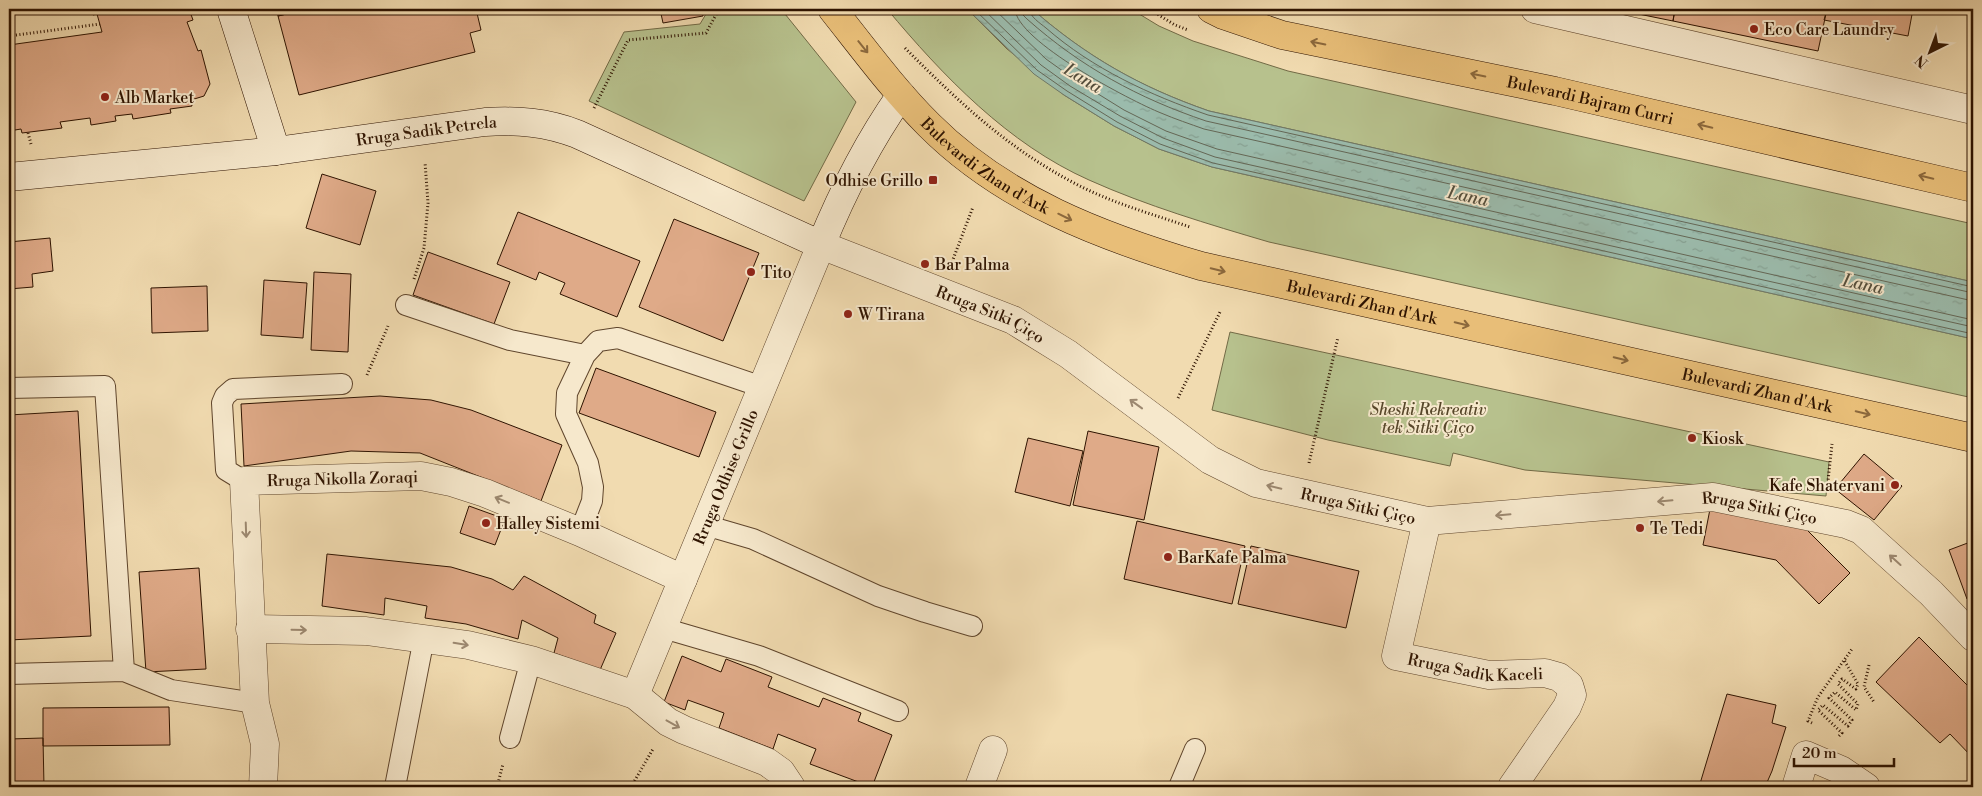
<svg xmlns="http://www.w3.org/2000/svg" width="1982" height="796" font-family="'Libre Bodoni',serif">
<defs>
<pattern id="water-ripples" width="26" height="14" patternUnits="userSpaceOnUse" patternTransform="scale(1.25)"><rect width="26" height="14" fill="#9bbbac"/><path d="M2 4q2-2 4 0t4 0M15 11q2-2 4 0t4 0" fill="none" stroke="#86a092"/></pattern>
</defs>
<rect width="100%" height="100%" fill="#f1dbb0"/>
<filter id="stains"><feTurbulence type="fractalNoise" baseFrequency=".004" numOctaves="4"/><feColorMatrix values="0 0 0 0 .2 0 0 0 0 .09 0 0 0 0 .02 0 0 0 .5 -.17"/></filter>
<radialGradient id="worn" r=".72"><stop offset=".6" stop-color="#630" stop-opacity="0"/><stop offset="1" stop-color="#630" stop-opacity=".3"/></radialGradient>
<path fill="#b7c18d" stroke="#726a46" d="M709,9H781L856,102L804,201L589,101L624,32L700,24Z
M887,9H967L1007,49L1064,95L1114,126L1159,149L1212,167L1973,339V398L1269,242C1208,224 1147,206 1089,180C1008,144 943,76 887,9Z
M1032,9H1131L1159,26L1193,41L1288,71L1973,224V282L1209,111C1140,87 1087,57 1032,9Z
M1230,332L1829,462L1826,496L1525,470L1453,453L1450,466L1328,440L1212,410Z"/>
<path fill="url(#water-ripples)" stroke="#6f7867" d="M967,9H1032C1087,57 1140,87 1209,111L1973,282V339L1212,167L1159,149L1114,126L1064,95L1034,74Z"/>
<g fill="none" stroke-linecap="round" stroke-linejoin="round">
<path stroke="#646756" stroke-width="1" d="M974,9L1037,70L1067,91L1117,122L1160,144L1213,163L1973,334
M983,9L1041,65L1070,86L1120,116L1163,138L1215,157L1973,327
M994,9L1046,59L1074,79L1124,110L1166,131L1217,149L1973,320
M1015,9C1016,41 1131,101 1161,113C1175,119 1190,124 1204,129L1973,301
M1022,9L1023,15L1027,19C1081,67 1138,98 1206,121L1973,293
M1029,9C1030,17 1040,23 1046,28C1093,69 1150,95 1208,115L1973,287"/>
</g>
<path fill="#dfaa88" stroke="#2e1300" d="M91,9H189L193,20L187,22L198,51L201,50L210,84L204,96L191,100L192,106L170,109L171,113L133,119L132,114L115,116L116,121L91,125L90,118L60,122L62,128L22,133L21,129L9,131V45L102,32L97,14L93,15Z
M276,9H308L278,16Z
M308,9H476L481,30L470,33L475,52L299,95L278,16Z
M660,9H702L703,16L663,23Z
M1614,9H1675L1673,21Z
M1675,9H1827L1818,51L1673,21Z
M1827,9H1913L1908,36L1824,20Z
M1950,9H1973V14Z
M322,174L376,191L360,245L306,228Z
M518,212L640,261L617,317L560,294L565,283L539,272L536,280L497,264Z
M674,219L759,253L723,341L639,307Z
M50,238L53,271L32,274L33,287L9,289V242Z
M428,252L510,282L494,324L413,295Z
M314,272L351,274L348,352L311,350Z
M264,280L307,283L303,338L261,335Z
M207,286L208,331L152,333L151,288Z
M596,368L716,412L699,457L579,413Z
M380,396L431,400L471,410L562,445L541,501L420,453L351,451L244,466L241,404Z
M78,411L91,636L9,640V415Z
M1088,431L1159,447L1144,520L1073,505Z
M1028,438L1083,451L1070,506L1015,492Z
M1864,454L1902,486L1874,520L1835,489Z
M1711,504L1800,523L1850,573L1819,604L1776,560L1703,545Z
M469,506L505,519L495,545L460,533Z
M1137,521L1245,546L1232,604L1124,579Z
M1973,536V597L1967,599L1949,550L1973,541L1972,537Z
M1251,546L1359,571L1346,628L1238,604Z
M327,554L451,567L492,579L513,590L524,576L596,615L594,623L616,633L600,670L554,653L558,638L522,620L518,639L466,624L425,618L427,606L385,598L384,615L322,606Z
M199,568L206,669L146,672L139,572Z
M1919,637L1973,691V758L1950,734L1940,743L1876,682Z
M682,656L721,672L726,659L772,677L768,687L819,707L823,698L861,713L858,721L892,735L872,787L810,764L816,749L778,734L773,749L719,728L724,713L688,700L685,710L664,702Z
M1727,694L1776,705L1772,723L1786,727L1772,771L1765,787H1699Z
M169,707L170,745L43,746V708Z
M43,738L44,787H9V739Z"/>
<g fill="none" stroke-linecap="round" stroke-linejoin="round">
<defs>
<path id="lane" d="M406,305L510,340L585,355
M9,388L105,386L124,671
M244,481L226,470L222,403L225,396L233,389L342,384
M705,525L753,539L878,596L925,612L972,626
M580,532L592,501L593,487L588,463L566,414L567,393L585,355L598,341L618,338L762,387
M663,628L759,656L898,711
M9,674L124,671L171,690L255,703
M510,738L531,660
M395,787L424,638
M1179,787L1195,749"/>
<g id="street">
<path d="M1535,9L1973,110"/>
<path id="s1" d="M1427,521L1396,656L1489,675L1545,673L1559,677L1569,685L1572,695L1567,707L1512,787"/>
<path d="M250,629L366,631L468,645L531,660L635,695L668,722L684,730L767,762L781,772L791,787"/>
<path id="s2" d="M635,695L821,245L1013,320L1068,354L1210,460L1256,483L1427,521L1713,497L1846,524L1861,530L1931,593L1973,637"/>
<path id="s3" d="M263,787L265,744L255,703L244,481L421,476L451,482L485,493L580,532L683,579"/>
<path d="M979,787L993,750"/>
<path d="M1796,787L1806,755L1841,770L1866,787"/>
</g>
<g id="secondary">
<path d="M231,9L276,151"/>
<path id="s4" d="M9,177L276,151L485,122C517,120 546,122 577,134L821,245C843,191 868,142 901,95"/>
</g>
<g id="primary">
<path id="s5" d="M832,9C863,48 893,89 929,125C1004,200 1102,237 1201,266L1973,438"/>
<path id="s6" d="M1211,9L1223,15L1282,35L1555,91L1973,188"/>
</g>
</defs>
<use href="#lane" stroke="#5f452c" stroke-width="22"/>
<use href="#street" stroke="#5f452c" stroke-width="29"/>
<use href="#secondary" stroke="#2e1300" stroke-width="29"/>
<use href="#primary" stroke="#2e1300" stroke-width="29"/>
<path stroke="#2e1300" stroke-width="3" stroke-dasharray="1 2.5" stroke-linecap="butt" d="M1149,9L1175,25L1188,30
M9,36L100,24
M9,40L10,45
M905,48C959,102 1007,148 1076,184C1112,203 1152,214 1190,227
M594,108L628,40L706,33L719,9
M28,133L31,144
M952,262L973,207
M414,279L424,248L428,203L425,162
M367,375L388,326
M1178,398L1221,310
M1309,463L1338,337
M1827,490L1832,444
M1869,665L1864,687L1874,702
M1812,723L1808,721L1818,697L1852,649
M1839,736L1842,733L1818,710L1823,705L1848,726L1852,720L1829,698L1835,692L1856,710L1858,704L1838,684L1842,679L1856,689L1858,684L1844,660
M497,787L503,764
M631,787L653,749"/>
<use href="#lane" stroke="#f6e8cc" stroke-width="20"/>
<use href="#street" stroke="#f6e8cc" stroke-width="28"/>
<use href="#secondary" stroke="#f6e8cc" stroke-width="28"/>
<use href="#primary" stroke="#e8be78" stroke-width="28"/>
</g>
<defs><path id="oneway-shaft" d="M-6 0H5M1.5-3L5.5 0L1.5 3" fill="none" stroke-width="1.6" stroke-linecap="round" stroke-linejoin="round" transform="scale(1.25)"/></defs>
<g stroke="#8b683c">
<use href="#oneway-shaft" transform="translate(1318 43) rotate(-168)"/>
<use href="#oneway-shaft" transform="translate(863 47) rotate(51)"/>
<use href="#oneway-shaft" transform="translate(1478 75) rotate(-168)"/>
<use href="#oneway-shaft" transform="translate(1705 126) rotate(-167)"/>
<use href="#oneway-shaft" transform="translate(1926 177) rotate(-167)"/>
<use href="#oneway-shaft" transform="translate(1065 217) rotate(26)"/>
<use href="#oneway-shaft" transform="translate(1218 270) rotate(13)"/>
<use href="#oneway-shaft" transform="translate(1462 324) rotate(13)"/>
<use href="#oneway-shaft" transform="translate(1621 359) rotate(13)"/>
<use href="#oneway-shaft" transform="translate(1863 413) rotate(13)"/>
</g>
<g stroke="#9c8870">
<use href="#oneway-shaft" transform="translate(1136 404) rotate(-144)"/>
<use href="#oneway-shaft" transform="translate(1274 487) rotate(-167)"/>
<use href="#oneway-shaft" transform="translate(502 500) rotate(-158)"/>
<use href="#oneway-shaft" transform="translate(1665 501) rotate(175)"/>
<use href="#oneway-shaft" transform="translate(1503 515) rotate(175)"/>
<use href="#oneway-shaft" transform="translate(246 530) rotate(88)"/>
<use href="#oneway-shaft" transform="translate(1895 560) rotate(-138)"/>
<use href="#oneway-shaft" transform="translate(299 630) rotate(1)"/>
<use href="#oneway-shaft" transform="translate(461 644) rotate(9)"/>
<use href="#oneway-shaft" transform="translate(673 724) rotate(29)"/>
</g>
<g fill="#8f2418" stroke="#f6e8cc" stroke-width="2">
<circle cx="1754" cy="29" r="5"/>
<circle cx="105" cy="97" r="5"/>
<rect x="928" y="175" width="10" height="10" rx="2.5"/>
<circle cx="925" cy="264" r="5"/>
<circle cx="751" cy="272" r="5"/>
<circle cx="848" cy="314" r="5"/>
<circle cx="1692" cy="438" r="5"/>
<circle cx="1895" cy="485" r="5"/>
<circle cx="486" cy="523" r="5"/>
<circle cx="1640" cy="528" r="5"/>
<circle cx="1168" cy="557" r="5"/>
</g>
<g text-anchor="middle" stroke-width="4" stroke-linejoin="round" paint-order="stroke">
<g font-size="16" fill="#2e1300" stroke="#f6e8cc" text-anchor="start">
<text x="1764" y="35">Eco Care Laundry</text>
<text x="115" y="103">Alb Market</text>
<text x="923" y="186" text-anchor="end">Odhise Grillo</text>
<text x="935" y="270">Bar Palma</text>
<text x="761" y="278">Tito</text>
<text x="858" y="320">W Tirana</text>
<text x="1702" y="444">Kiosk</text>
<text x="1885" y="491" text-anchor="end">Kafe Shatervani</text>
<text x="496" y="529">Halley Sistemi</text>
<text x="1650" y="534">Te Tedi</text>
<text x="1178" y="563">BarKafe Palma</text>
</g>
<g font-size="16" fill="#2e1300" stroke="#f6e8cc">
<text dy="6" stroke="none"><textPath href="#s6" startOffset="391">Bulevardi Bajram Curri</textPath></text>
<text dy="6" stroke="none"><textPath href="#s4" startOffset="420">Rruga Sadik Petrela</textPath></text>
<text dy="6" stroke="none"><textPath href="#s5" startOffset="221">Bulevardi Zhan d'Ark</textPath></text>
<text dy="6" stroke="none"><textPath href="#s5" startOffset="626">Bulevardi Zhan d'Ark</textPath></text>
<text dy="6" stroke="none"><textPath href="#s2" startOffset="670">Rruga Sitki Çiço</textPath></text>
<text dy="6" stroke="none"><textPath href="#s5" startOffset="1031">Bulevardi Zhan d'Ark</textPath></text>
<text dy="6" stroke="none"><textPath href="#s2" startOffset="236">Rruga Odhise Grillo</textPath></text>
<text dy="6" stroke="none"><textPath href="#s3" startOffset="406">Rruga Nikolla Zoraqi</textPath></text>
<text dy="6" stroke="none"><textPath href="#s2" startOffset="1091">Rruga Sitki Çiço</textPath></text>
<text dy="6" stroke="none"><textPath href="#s2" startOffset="1496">Rruga Sitki Çiço</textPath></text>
<text dy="6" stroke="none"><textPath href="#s1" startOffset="219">Rruga Sadik Kaceli</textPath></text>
</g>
<g font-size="16" font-style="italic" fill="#57472a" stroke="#f6e8cc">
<text x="1428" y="415">Sheshi Rekreativ<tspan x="1428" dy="18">tek Sitki Çiço</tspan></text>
</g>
<g font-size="18" font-style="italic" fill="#544e3c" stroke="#f6e8cc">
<text transform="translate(1083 78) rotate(31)" y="6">Lana</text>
<text transform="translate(1468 196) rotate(12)" y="6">Lana</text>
<text transform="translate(1863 284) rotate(12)" y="6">Lana</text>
</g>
</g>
<rect width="1982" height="796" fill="none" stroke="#f1dbb0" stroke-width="30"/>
<rect x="10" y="10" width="1962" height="776" fill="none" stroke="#2e1300" stroke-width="2.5"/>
<rect x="15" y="15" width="1952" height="766" fill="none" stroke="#2e1300"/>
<g transform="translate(1930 52) rotate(222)" stroke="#f6e8cc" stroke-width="4" paint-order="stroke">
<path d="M0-4L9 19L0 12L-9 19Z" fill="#2e1300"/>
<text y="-8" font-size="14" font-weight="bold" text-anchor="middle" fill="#2e1300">N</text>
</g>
<path d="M1794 758v8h100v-8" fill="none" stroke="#2e1300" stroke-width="2.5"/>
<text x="1802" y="758" font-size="15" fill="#2e1300" stroke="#f6e8cc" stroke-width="4" paint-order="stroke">20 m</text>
<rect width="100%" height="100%" filter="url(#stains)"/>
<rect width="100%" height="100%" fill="url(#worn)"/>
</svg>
